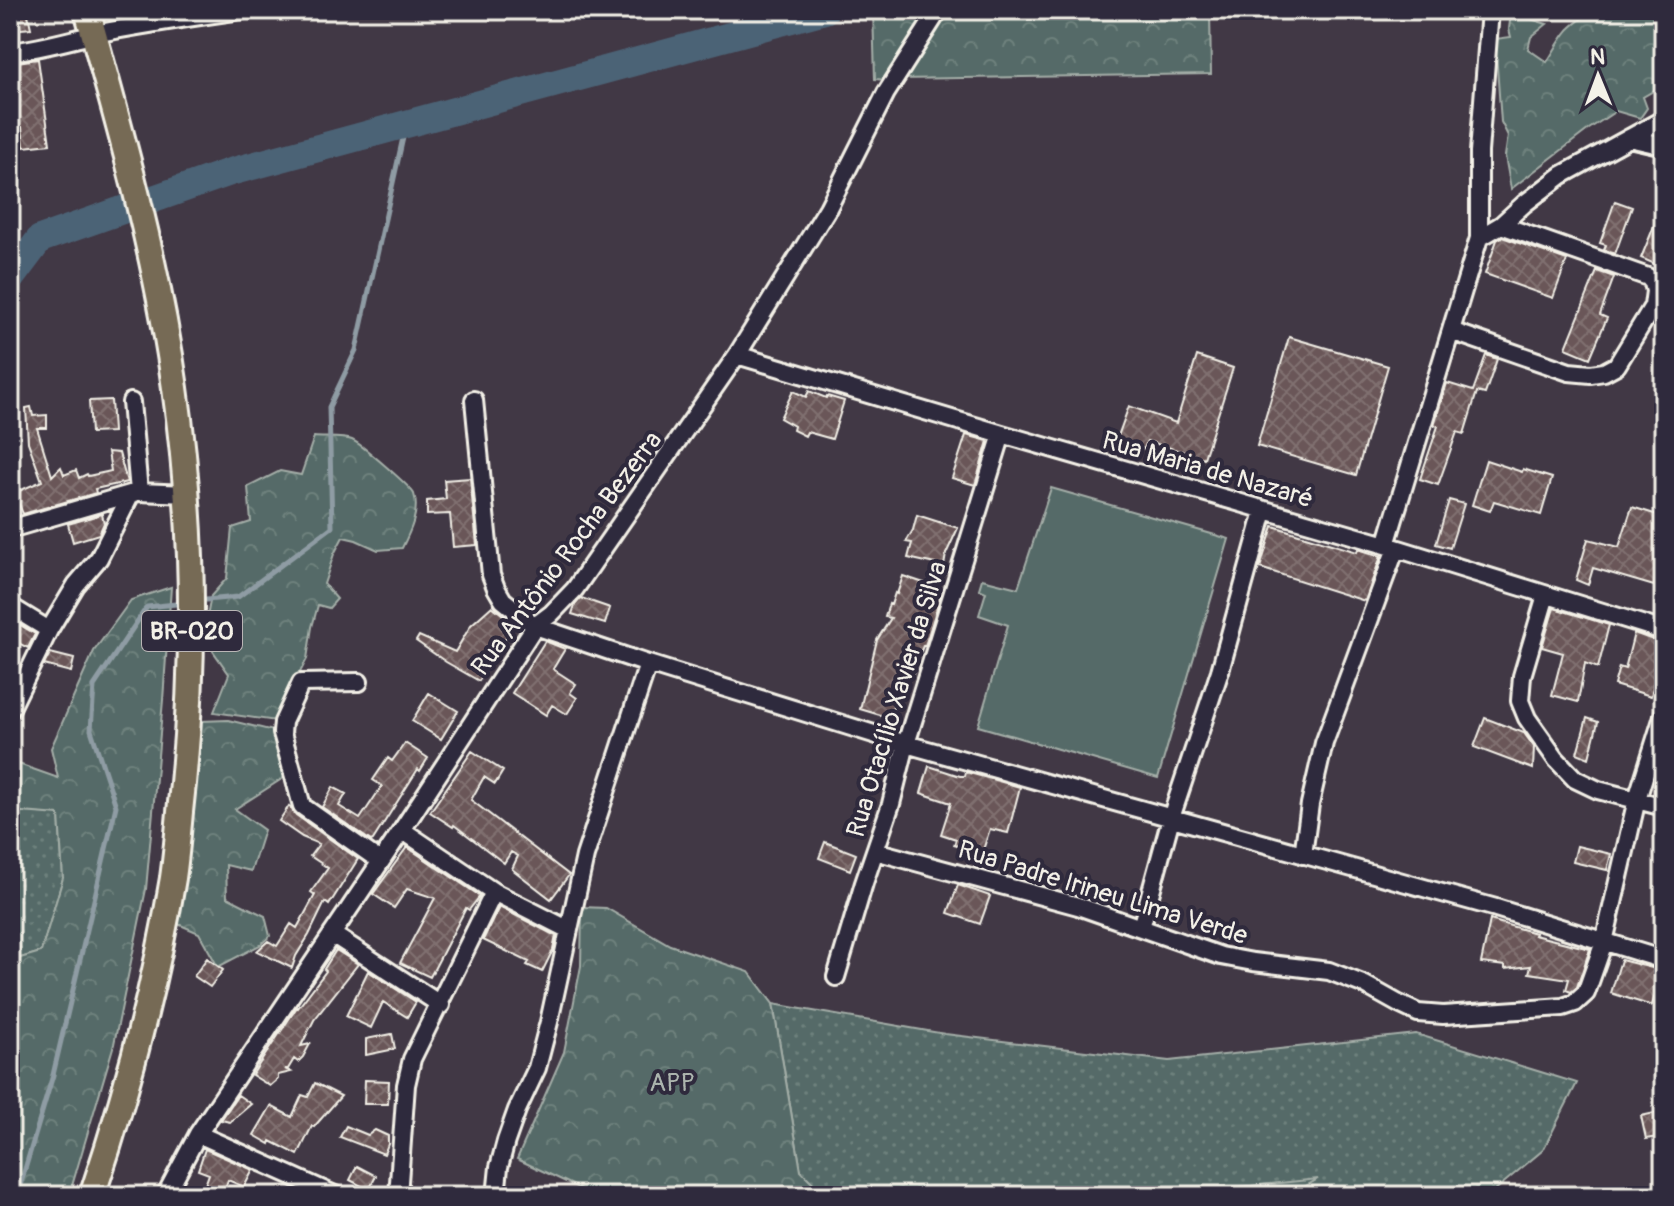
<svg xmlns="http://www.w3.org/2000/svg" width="1674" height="1206" font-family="Pangolin,sans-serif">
<defs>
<pattern id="grass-dots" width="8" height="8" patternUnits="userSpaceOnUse" patternTransform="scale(2)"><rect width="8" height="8" fill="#556b67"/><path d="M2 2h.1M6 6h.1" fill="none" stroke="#6e817d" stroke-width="1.8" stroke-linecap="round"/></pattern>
<pattern id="forest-crowns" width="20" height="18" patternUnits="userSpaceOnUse" patternTransform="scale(2)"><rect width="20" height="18" fill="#556b67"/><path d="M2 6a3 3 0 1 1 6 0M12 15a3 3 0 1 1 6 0" fill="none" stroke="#6e817d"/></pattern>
<pattern id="building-cross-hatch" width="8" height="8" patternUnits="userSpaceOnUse" patternTransform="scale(2)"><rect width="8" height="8" fill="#6a5758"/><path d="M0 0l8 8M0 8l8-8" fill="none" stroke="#807070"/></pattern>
</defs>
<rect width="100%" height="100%" fill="#413845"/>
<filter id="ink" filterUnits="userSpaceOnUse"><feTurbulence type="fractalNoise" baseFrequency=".0125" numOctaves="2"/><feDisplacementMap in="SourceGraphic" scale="16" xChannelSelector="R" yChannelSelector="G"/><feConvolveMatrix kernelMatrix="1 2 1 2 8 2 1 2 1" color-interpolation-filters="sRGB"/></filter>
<g filter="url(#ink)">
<path fill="url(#grass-dots)" stroke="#a4aea8" stroke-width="2" d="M10,811L59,814L63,878L41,952L10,961Z
M773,1004L945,1034L1169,1061L1416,1034L1577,1083L1543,1150L1488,1196H1288L1316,1180L1241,1187L1227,1196H826L801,1171Z"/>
<path fill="url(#forest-crowns)" stroke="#a4aea8" stroke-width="2" d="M873,10H934L889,80L875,79Z
M943,10H1210L1211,74L899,79Z
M1589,10H1664V88L1662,86L1643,97L1647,108L1640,118L1616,111L1589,129L1511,189L1505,156L1508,136L1501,122L1495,39L1511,37L1509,29L1511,13L1547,24L1531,37L1528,49L1547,62C1553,53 1563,34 1570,28C1577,21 1584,19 1589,10Z
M314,437C324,438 344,437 352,440C360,443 411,487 414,494C420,512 410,532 402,548L378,550L356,540L343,537L334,554L324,584L337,599L329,608L318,605L312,627L307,659L296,680L283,722L214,712L229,674L213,651L207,617L211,596L227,578L232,528L251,522L248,487L280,471L301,475Z
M171,587L163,700L146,889L114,1044L69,1196H10V1060L13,1042L10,1037V961L41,952L63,878L59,815L10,811V761L58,778L51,748L94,651L131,600Z
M228,720L282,733L291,773L235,809L264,830L251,871L226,865L227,897L265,916L270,936L260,945L218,967L199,933L178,924L174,871L190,803L201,721Z
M582,907L606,908L670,945L749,972L773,1004L801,1171L826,1196H583V1190L517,1159L564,1052L581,966Z
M1318,1179L1288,1196H1227L1241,1187Z"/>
<path fill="#556b67" stroke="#a4aea8" stroke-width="2" d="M1051,488L1229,539L1158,778L978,726L1008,625L979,615L986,592L979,589L982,579L1018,588Z"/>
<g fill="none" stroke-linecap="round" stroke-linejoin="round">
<path stroke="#8f9ca4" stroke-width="5" d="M206,600L238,597L332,527L329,407L356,350L406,124
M17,1196L53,1075L116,806L91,730L94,686L147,607L176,604"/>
<path stroke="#4c6376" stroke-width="28" d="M10,279L40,239L230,172L825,10"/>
</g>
<path fill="url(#building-cross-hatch)" stroke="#f4f1e8" stroke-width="2" d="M10,10H27L31,28L10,30Z
M38,59L50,144L24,147L22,127L10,128V63Z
M1615,201L1632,207L1615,254L1604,250L1606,245L1600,243Z
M1664,202V268L1641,258Z
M1502,237L1567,260L1553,298L1485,274L1497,240Z
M1597,271L1614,277L1600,315L1607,318L1590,358L1566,348Z
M1289,337L1388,366L1356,475L1257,446Z
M1486,355L1497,359L1485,394L1477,392L1464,434L1457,432L1438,485L1420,479L1438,426L1434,425L1447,383L1473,391Z
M1197,356L1233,368L1204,458L1147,441L1144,449L1117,439L1129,406L1176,423Z
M793,391L806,397L809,391L826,398L827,396L844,401L832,439L807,432L805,436L793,430L794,426L780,418Z
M111,400L113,432L91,433L89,401Z
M31,407L33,416L47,415V428H37L52,476L61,467L64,475L76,470L79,478L87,474L88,476L111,471L108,452L119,453L127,482L95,489L96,493L23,514L14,493L42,481L28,442L26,408Z
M966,435L988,441L975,485L952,478Z
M1486,460L1522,472L1523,469L1552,478L1541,515L1494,501L1490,511L1472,505Z
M470,478L477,545L453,547L450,514L427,515V501L446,499L444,480Z
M1449,500L1464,504L1450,548L1436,544Z
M1632,507L1664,517V579L1657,577L1654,586L1593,568L1588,585L1576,580L1588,539L1619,547Z
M102,514L104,523L99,534L73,542L68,524Z
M917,515L958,528L946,554L944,566L908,558L912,543L906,542L913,530Z
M1273,526L1357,552L1358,549L1381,556L1365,601L1260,568Z
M903,576L939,588L940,598L925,646H923L916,662L913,673L904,671L890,718L860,709L877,640L891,618L885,617L889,604L891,605L895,593L897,594Z
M581,598L610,608L605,624L572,614L575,605Z
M492,606L514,624L479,681L446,662L416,641L419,636L455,652L471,625Z
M1554,608L1609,625L1598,668L1585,663L1578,702L1552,695L1563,653L1542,647Z
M10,619L35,634L28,648L10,639Z
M1634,633L1664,644L1651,696L1614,685L1619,667L1625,669Z
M545,641L565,649L553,669L576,684L570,693L577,698L567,714L552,705L546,715L512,693Z
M50,653L74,659L71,672L44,665Z
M429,693L458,711L441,739L412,721Z
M1485,718L1524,733L1534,747L1533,769L1474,747Z
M1587,718L1598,722L1589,758L1577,753Z
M405,743L428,758L420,771L418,769L373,840L371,841L322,807L333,787L346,794L339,806L360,819L382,786L373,780L388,758L392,761Z
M472,751L503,771L495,784L484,777L471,800L569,875L551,899L512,869L518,856L511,852L504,863L454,825L453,827L430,812Z
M929,766L960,776H965L966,772L1020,787L1008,833L990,829L982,853L954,845L956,839L941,834L951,803L921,793Z
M289,806L296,815L358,859L329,905L325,902L309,935L296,956L292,968L257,951L268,941L277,946L291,924L297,928L315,895L311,892L328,868L310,856L319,844L302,837L279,821Z
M825,842L856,854L850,870L819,858Z
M1577,846L1611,854L1607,870L1573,862Z
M407,847L480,896L469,910L466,908L430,977L400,963L435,898L407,889L394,908L373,894Z
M958,885L990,896L980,924L948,913Z
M499,907L556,936L553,950L542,972L527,965L529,962L483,940Z
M1490,920L1535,933L1534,935L1590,949L1577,987L1571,992L1566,990L1569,979L1529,973L1531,966L1505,969V966L1481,963Z
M336,950L358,964L314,1020L301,1046L310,1044L303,1057L298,1062L294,1059L288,1069H285L291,1072L278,1075V1079L270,1086L252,1075L297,1007L298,1008L326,971L324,969Z
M207,958L223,970L210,987L194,976Z
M1621,960L1664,971V1000L1654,998L1652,1006L1611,993Z
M368,971L416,1002L407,1017L383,1002L371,1028L346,1016Z
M392,1034L395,1049L366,1055V1039Z
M365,1080L389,1081L388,1104H364Z
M315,1083L341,1096L314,1127L312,1126L298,1155L271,1141L270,1144L254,1135L271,1106L292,1117L302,1095L308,1097Z
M238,1095L251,1104L230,1122L221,1120Z
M1664,1111V1136L1646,1139L1641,1116Z
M346,1126L368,1135L375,1130L388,1136V1144L384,1154L340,1137Z
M205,1149L253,1170L244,1187L228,1180L222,1196H201L209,1174L198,1170Z
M357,1166L376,1176L369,1190L350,1180Z"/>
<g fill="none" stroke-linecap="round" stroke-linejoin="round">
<defs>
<path id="minor" d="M10,52C39,49 66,41 95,34C143,24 193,17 242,10
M1629,138L1664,146
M1479,238V152L1490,10
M1451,331L1569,372L1591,374L1604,372L1617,365L1653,306L1655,291L1653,283L1648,277L1501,225
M737,355L1002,434L1386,545L1664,631
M474,400L491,575L496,588L503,600L535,626L648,664L906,744L1496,908L1664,960
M131,402L139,492L188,494
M10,529L137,492
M1386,545L1479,238L1501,225L1524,204L1562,175L1664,119
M1546,595L1522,676L1520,701L1527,718L1556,759L1575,779L1598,790L1664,807
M10,606L49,630
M359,682L301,683L283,722L282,733L302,806L380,861
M10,710L49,630L76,585L99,558L131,494
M402,830L494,892L569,930
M875,851L1078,906L1221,956L1253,962L1329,971L1365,985L1399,1004L1418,1013L1443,1015L1563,1007L1575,1003L1586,993L1604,942L1637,799L1664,713
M1303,855L1310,804L1324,743L1396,548
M1141,928L1171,818L1220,671L1264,511
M332,934L441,1005
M836,977L864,883L891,804L906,744L1002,434
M198,1134L337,1196
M165,1196L198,1134L402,830L535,626L551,614L575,589L737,355L828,208L886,93L939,10
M398,1196L406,1085L412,1059L494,892
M496,1196L499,1167L506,1141L517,1110L537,1068L549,1022L585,856L648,664"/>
<path id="highway" d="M87,10C122,135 157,260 175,388C195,529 196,671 180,812C178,834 176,857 173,878C155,986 127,1092 92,1196"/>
</defs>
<use href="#minor" stroke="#f4f1e8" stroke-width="22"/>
<use href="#highway" stroke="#f4f1e8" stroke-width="30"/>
<use href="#minor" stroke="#2f2a3d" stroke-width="16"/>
<use href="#highway" stroke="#766a54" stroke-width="24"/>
</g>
</g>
<g text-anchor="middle" stroke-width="8" stroke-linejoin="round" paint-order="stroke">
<rect fill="#2f2a3d" stroke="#b9b5b5" stroke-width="2" x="142" y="611" width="100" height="40" rx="6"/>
<g font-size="24" font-weight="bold" fill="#f4f1e8">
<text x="192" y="639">BR-020</text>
</g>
<g font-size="26" fill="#f4f1e8" stroke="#2f2a3d">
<text transform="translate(1208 469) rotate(16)" y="9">Rua Maria de Nazaré</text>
<text transform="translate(566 553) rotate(-53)" y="9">Rua Antônio Rocha Bezerra</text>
<text transform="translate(896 699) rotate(-73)" y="9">Rua Otacílio Xavier da Silva</text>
<text transform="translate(1103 892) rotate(17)" y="9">Rua Padre Irineu Lima Verde</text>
</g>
<g font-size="26" fill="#acb5ae" stroke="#2f2a3d">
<text x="672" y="1091">APP</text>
</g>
</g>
<rect width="1674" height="1206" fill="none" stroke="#2f2a3d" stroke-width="40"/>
<rect x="20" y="20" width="1634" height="1166" fill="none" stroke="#f4f1e8" stroke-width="3" filter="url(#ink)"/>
<g transform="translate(1598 76) rotate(359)" stroke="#2f2a3d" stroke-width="6" paint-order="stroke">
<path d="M0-6L14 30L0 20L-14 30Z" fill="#f4f1e8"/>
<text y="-12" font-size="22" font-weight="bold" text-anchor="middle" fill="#f4f1e8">N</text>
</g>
</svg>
